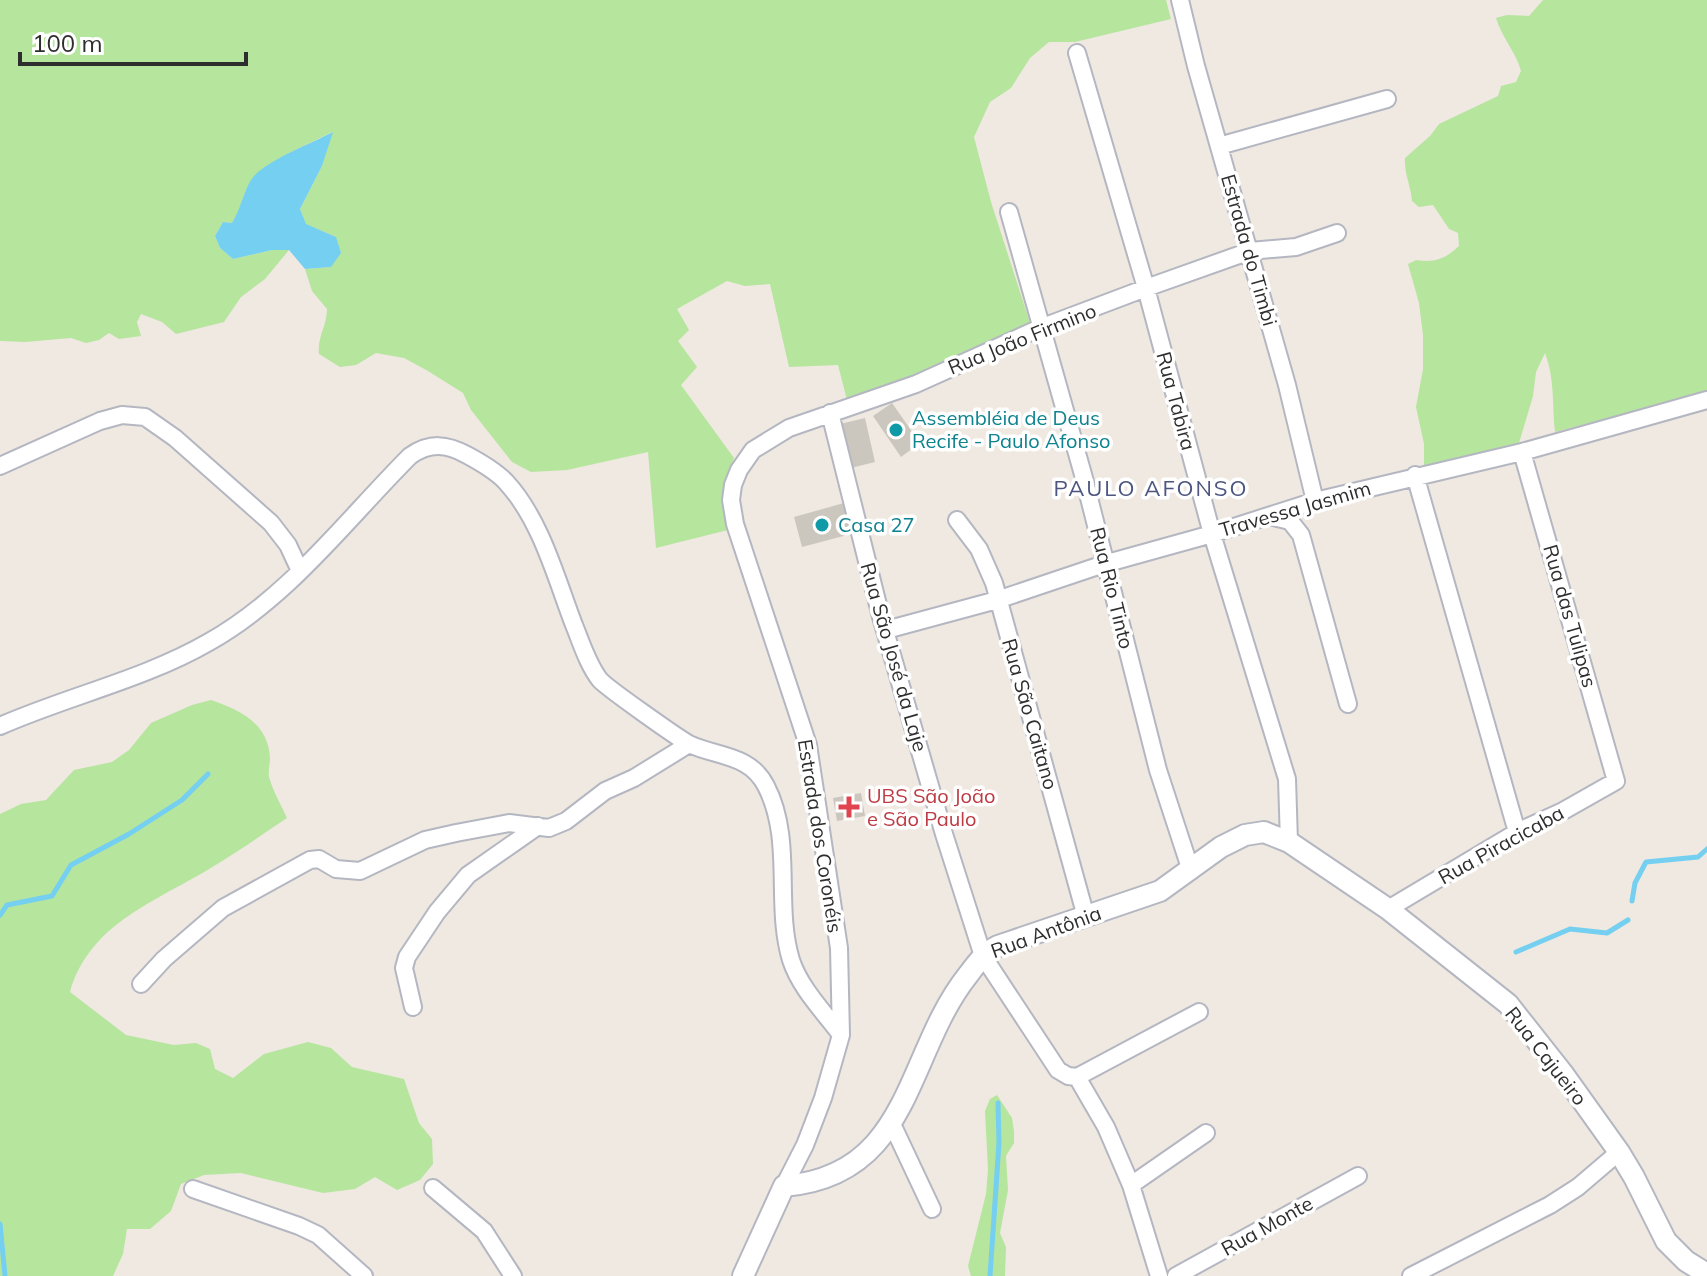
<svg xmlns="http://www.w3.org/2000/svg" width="1707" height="1276" font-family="Mulish,sans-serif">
<rect width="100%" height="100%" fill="#efe9e1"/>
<path fill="#b6e59e" d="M0,0H1166L1171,19L1075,42H1049L1030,58L1011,88L990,102L974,137L991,202L1031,326L924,372L847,400L838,365L789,367L770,284L745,286L727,281L677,309L689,330L678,341L697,367L681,385L734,458L724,487L728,530L656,548L648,452L567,470L531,472L512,462L471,410L463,393L428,371L404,358L376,353L356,365L340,367L319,354C317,337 327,326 327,309L312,291L305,269L331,267L336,237L305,224L300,209L322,166L332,132C313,142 267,162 254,177C246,186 241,210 232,223L223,222L215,236L220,248L233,259L272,250H289L265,279L241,297L224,322L176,334L162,322L141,314L137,322L141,336L119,339L109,333L99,340L86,343L71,338L25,342L0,341Z
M1543,0H1707V392L1555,432C1552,405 1555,379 1545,353L1536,372L1533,396L1519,443L1424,467V444L1416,407L1423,369V335L1419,303L1408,264L1416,260C1435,263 1445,259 1459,246L1458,233L1449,229L1433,205L1419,207L1412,201C1411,186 1404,174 1405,158L1430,136L1439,124L1498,96L1501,86L1516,82L1521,71C1516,52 1502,38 1496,18L1507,15L1529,16Z
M211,700C240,710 268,723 270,758C270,764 268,771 269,777C273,791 281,805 287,818C263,834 239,851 214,866C158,901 90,922 70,992L126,1035L174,1045L196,1043L210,1049L215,1069L233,1078L264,1054L308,1042L331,1048L352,1067L404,1079L419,1123L432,1139L433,1164L420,1180L397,1190L375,1177L355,1189L323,1193L241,1173L204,1175L181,1184L171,1211L150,1229H127L123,1254L113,1276H0V814L21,804L46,800L74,770L112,762L129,750L151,723L192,705Z
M997,1095L1012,1118L1014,1131V1143L1006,1156L1008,1190L1000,1233L1006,1247L1005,1276H971L968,1266L986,1194L988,1170L985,1111L990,1099Z"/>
<path fill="#75cff0" d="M333,132L322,166L300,209L306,224L336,237L341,253L331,267L305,269L289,250H272L233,259L220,248L215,236L223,222L232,223C241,209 245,186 254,176C270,159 312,143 333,132Z"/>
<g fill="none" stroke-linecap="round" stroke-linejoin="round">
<path stroke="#75cff0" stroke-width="5" d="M1632,901L1635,883L1646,862L1698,857L1707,849
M0,915L7,905L52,896L71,865L129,834L182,800L208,774
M1516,952L1570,929L1607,933L1628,920
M0,1224L5,1276
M990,1276L999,1143L998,1103"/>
</g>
<path fill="#cbc7bf" d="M892,403L920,443L901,457L873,416Z
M865,418L875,462L851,468L840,424Z
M844,503L851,534L802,547L794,517Z
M861,793L865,816L837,821L833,798Z"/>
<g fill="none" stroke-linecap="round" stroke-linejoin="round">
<defs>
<path id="minor" d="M1180,0L1196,66L1287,385L1315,501
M1077,53L1146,288L1212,534L1287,779L1289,842
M1219,146L1387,99
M1009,212L1084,478L1158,770L1191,871
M830,413L881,617L944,834L983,956L1058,1070L1068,1076L1077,1077L1106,1127L1131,1185L1159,1276
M0,466L100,421L122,415L145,417L175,438L271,523L288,545L300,571
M1415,475L1517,832
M1269,516L1290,521L1301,535L1348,704
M957,520L979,549L994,583L1086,917
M886,630L997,600L1104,564L1212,534L1315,501L1522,452L1707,400
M0,726C68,696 145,679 209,642C289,597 346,520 410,456C430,442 447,444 467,455C480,462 496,471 506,482C541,520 556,578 574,625C581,642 588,665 600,680C607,688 678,738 689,744C717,757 750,754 766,786C794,840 774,904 791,960C800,988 824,1012 841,1035
M1388,909L1517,832L1563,811L1616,781L1522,452
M141,984L164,959L223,908L310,860L319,859L336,869L360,871L425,840L456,833L509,823L549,828L566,821L605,791L634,778L689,744
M413,1007L404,968L407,957L437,912L468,875L538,826
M1077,1077L1199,1012
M892,1124L932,1209
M1131,1185L1206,1133
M784,1186L805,1145L823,1098L841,1035L839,948L808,745L735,524L731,500L733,485L739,470L753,450L789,428L916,384L1040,328L1146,288L1250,251L1296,247L1337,233
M433,1188L484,1231L513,1276
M193,1189L299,1226L318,1235L364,1276
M1176,1276L1358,1176
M1411,1276L1550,1205L1578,1187L1619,1152"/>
<path id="tertiary" d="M743,1276L784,1186C912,1176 905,1054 968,975C977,963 984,953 998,946L1160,891L1221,847L1245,835L1264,832L1289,842L1388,909L1508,1004L1564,1075L1619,1152L1634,1177L1666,1241L1686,1261L1707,1274"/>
</defs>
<use href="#minor" stroke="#b4b7c1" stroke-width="20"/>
<use href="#tertiary" stroke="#b4b7c1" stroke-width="24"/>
<use href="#minor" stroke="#fff" stroke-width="16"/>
<use href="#tertiary" stroke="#fff" stroke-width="20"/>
</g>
<g fill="#0f9aa8" stroke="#fff" stroke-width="3">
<circle cx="896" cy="430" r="8"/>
<circle cx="822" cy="525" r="8"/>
</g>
<path fill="#e0444e" stroke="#fff" stroke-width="3" d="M845 795h8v8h8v8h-8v8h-8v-8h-8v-8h8z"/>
<g text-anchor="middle" stroke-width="7" stroke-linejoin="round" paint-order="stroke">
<g font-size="20" fill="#2e2e2e" stroke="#fff">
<text transform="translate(1249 250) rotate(74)" y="7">Estrada do Timbi</text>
<text transform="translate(1022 339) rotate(-22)" y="7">Rua João Firmino</text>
<text transform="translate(1176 401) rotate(75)" y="7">Rua Tabira</text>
<text transform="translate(1295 509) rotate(-16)" y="7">Travessa Jasmim</text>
<text transform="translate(1112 588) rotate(76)" y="7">Rua Rio Tinto</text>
<text transform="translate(1570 616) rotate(74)" y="7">Rua das Tulipas</text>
<text transform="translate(894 657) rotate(74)" y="7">Rua São José da Laje</text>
<text transform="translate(1030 714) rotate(74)" y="7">Rua São Caitano</text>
<text transform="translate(820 836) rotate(81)" y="7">Estrada dos Coronéis</text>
<text transform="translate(1501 845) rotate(-29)" y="7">Rua Piracicaba</text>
<text transform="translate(1046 932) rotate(-20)" y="7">Rua Antônia</text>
<text transform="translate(1546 1056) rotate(52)" y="7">Rua Cajueiro</text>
<text transform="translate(1267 1226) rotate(-29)" y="7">Rua Monte</text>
</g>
<g font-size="20" fill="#0d838f" stroke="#fff" text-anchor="start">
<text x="912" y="425">Assembléia de Deus<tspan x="912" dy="23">Recife - Paulo Afonso</tspan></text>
<text x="838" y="532">Casa 27</text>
</g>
<g font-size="20" fill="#be3a42" stroke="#fff" text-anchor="start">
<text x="867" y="803">UBS São João<tspan x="867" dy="23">e São Paulo</tspan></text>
</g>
<g font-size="22" letter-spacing="2" fill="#4d5680" stroke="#fff">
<text x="1151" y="496">PAULO AFONSO</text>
</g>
</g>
<path d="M20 52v12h226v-12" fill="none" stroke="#2e2e2e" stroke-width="4"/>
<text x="32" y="52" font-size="24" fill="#2e2e2e" stroke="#ffffff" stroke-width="6" paint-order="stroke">100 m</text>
</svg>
